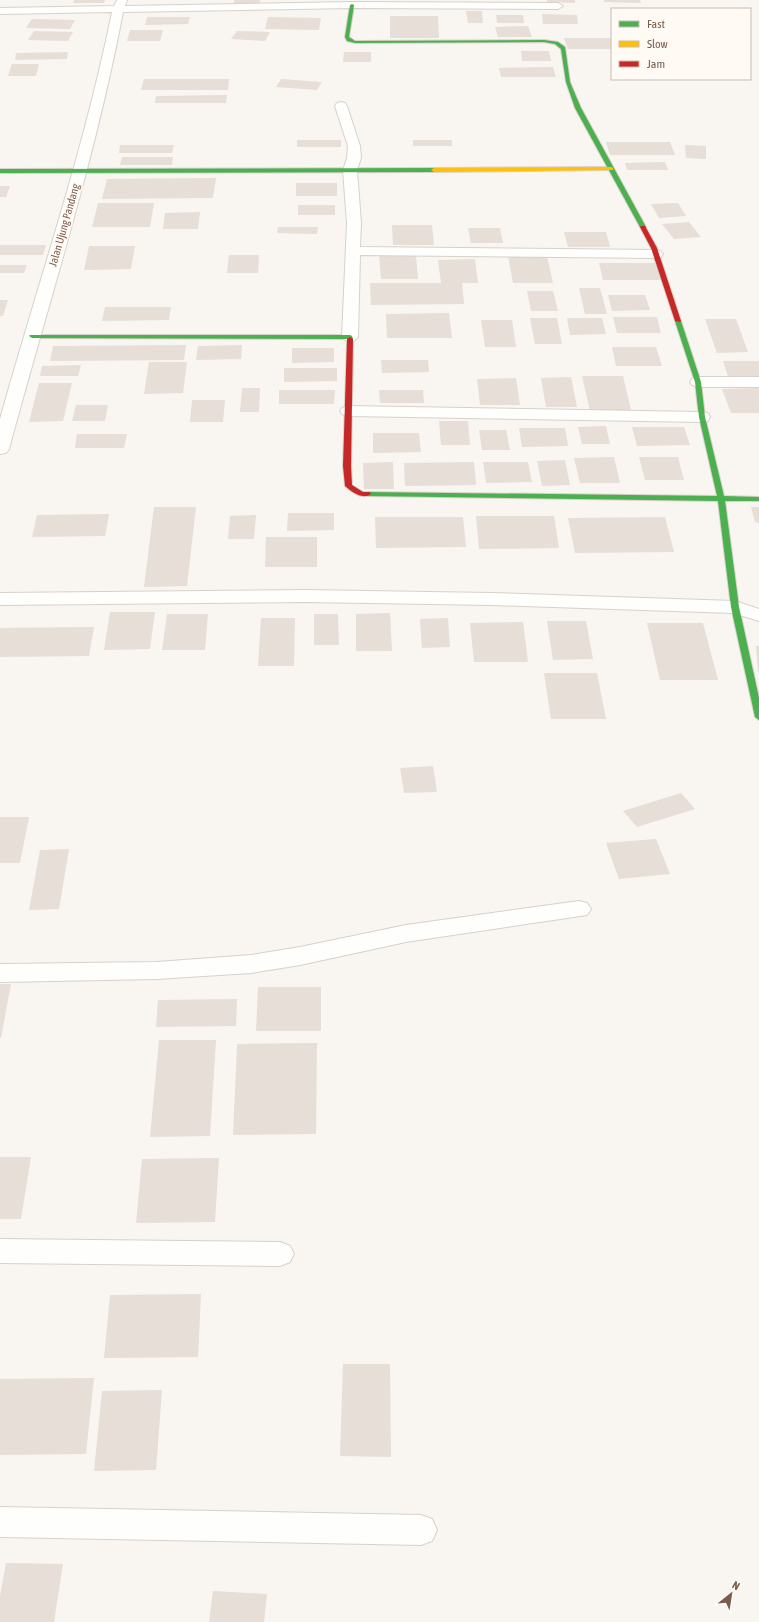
<svg xmlns="http://www.w3.org/2000/svg" width="759" height="1622" font-family="'Asap Condensed',sans-serif">
<rect width="100%" height="100%" fill="#f9f5f0"/>
<path fill="#e6ded7" d="M74,0H105L104,3H73Z
M234,0H260V3L234,4Z
M547,0H575V3L547,2Z
M604,0H640L641,3L604,2Z
M466,11H482L483,23H468Z
M542,14L577,15L578,24H543Z
M496,15H523L524,23H497Z
M390,16H438L439,38H390Z
M147,17H190L188,24L145,25Z
M268,17L321,18L319,30L265,29Z
M32,19L75,20L70,29L26,28Z
M528,26L532,37H498L495,27Z
M130,30H163L160,41H127Z
M34,31L73,32L68,41L28,40Z
M237,31L270,32L265,41L231,39Z
M564,38H612V49H568Z
M521,51H549L551,61H522Z
M68,52L67,59L15,60L16,53Z
M344,52H371V62H343Z
M12,64H39L36,76H8Z
M553,67L556,77H501L499,68Z
M144,79H229L228,90H141Z
M281,79L322,82L317,90L276,87Z
M227,95L226,103H155L156,96Z
M297,140H341V147H297Z
M413,140H452V146H413Z
M606,142H670L675,155H610Z
M120,145H174L172,153H119Z
M685,145L706,146V159L686,158Z
M122,157H173L172,165H120Z
M665,162L668,170H627L625,163Z
M216,178L213,198L102,199L107,179Z
M296,183H337V196H296Z
M0,186H10L6,197H0Z
M98,203H154L150,227H92Z
M678,203L686,216L659,218L651,204Z
M298,205H335V215H298Z
M200,212L198,229H163L165,213Z
M689,222L701,237L674,239L662,224Z
M392,225H432L434,245H393Z
M278,227H318L317,234L277,233Z
M468,228H500L503,243H471Z
M564,232H606L610,247H568Z
M0,245H46L43,255H0Z
M89,246H135L131,269L84,270Z
M229,255H259L258,273H227Z
M379,255H416L418,279H381Z
M508,256H547L553,283H513Z
M475,259L478,283H462L464,304L371,305L370,283H441L438,260Z
M599,263H658L664,280H603Z
M0,265H27L24,273H0Z
M579,288H600L607,314H585Z
M527,291H553L558,311H531Z
M608,295H645L650,310L612,311Z
M0,300H8L3,316H0Z
M105,307H171L169,320L102,321Z
M449,313L452,338H387L386,314Z
M613,317H657L661,333H617Z
M530,318H557L562,344H535Z
M567,318H602L606,334L570,335Z
M705,319H736L748,352L717,353Z
M481,320H512L516,347H485Z
M186,345L184,360L50,361L53,346Z
M242,345L241,359L196,360L198,346Z
M612,347H656L662,366H616Z
M292,348H334V362L292,363Z
M381,360H428L429,372L382,373Z
M723,361H759V379H729Z
M149,362H187L183,393L144,394Z
M81,365L78,376H40L42,366Z
M284,368H337V381L284,382Z
M582,376H623L631,410L590,411Z
M571,377L577,407H546L541,378Z
M516,378L520,405H480L477,379Z
M39,383H72L63,421L29,422Z
M242,388H260L259,412H240Z
M759,388V413H731L722,389Z
M279,390H335L334,404H279Z
M379,390H423L424,403H380Z
M192,400H225L223,422H190Z
M76,405H108L105,421H72Z
M439,421H468L470,445H441Z
M606,426L610,444H582L578,427Z
M632,427H684L690,445L637,446Z
M519,428H565L568,446L522,447Z
M479,430H506L510,450H482Z
M373,433H419L421,452L373,453Z
M77,434H127L124,448H75Z
M614,457L620,483H580L574,458Z
M639,457H678L684,480H645Z
M565,460L570,485L542,486L537,461Z
M393,462L394,489H364L363,463Z
M474,462L476,485L405,486L404,463Z
M483,462H528L532,482L486,483Z
M154,507H196L187,586L144,587Z
M751,507H759V523L755,522Z
M288,513H334V530L287,531Z
M109,514L105,536L32,537L37,515Z
M256,515L254,539H228L230,516Z
M476,516H554L559,548L479,549Z
M375,517H463L466,547L376,548Z
M665,517L674,552L575,553L568,518Z
M266,537H317V567H265Z
M110,612H155L150,649L104,650Z
M390,613L392,651H356V614Z
M167,614H208L205,650H162Z
M314,614H338L339,645H314Z
M261,618H295L294,666H258Z
M448,618L450,647L422,648L420,619Z
M547,621H586L593,659L553,660Z
M523,622L528,662H474L470,623Z
M647,623H703L718,680H660Z
M94,627L89,656L0,657V628Z
M756,646H759V672H758Z
M544,673H597L606,719H551Z
M433,766L437,792L404,793L400,768Z
M681,793L695,809L637,827L623,811Z
M0,817H29L20,863H0Z
M656,839L670,874L619,879L606,843Z
M69,849L59,909L29,910L40,850Z
M0,984H11L1,1038H0Z
M258,987H321V1031H256Z
M237,999L236,1026L156,1027L158,1000Z
M159,1040H216L210,1136L150,1137Z
M317,1043L316,1134L233,1135L237,1044Z
M0,1157H31L21,1219H0Z
M219,1158L215,1222L136,1223L142,1159Z
M201,1294L198,1357L104,1358L110,1295Z
M343,1364H390L391,1457L340,1456Z
M94,1378L86,1454L0,1455V1379Z
M162,1390L156,1470L94,1471L102,1391Z
M6,1563L63,1564L54,1622H0V1596Z
M213,1591L267,1594L264,1622H209Z"/>
<g fill="none" stroke-linecap="round" stroke-linejoin="round">
<defs>
<path id="street" d="M117,0H127L125,6L352,2L558,3L563,6L558,9L352,8L123,12C95,160 48,304 9,449L6,453L0,454V419C38,283 84,151 112,12L0,14V8L114,6Z
M341,102L345,103L347,106L360,146L361,158L357,170L361,223L360,247L656,250L661,251L663,254L661,257L656,258L360,255L358,337L355,340L350,342L345,340L342,337L347,223L343,170L347,158L348,146L335,106L337,103Z
M698,377H759V387H698L692,385L690,382L692,379Z
M348,406L702,412L708,413L710,417L708,421L702,422L348,416L342,414L340,411L342,408Z
M306,590L491,593L735,601L759,609V621L733,613L491,605L306,602L0,605V593Z
M579,901L587,903L591,909L587,915L406,942L300,965L251,973L157,979L0,982V964L157,962L251,955L300,947L406,925Z
M0,1239L280,1242L290,1246L294,1254L290,1262L280,1266L0,1263Z
M0,1507L421,1515L432,1519L437,1530L432,1541L421,1545L0,1537Z"/>
<path id="fast" d="M352,4L354,5L349,37L355,41L544,40L558,42L565,47L570,82L581,108L646,227L645,228L640,227L575,108L566,82L561,49L555,44L544,42L355,43L347,41L345,37L350,5Z
M0,169L434,168L437,170L434,172L0,173Z
M676,320L681,321L701,382L705,417L724,496L759,497V501H725L739,607L759,698V720L755,717L731,607L718,501L367,496L363,494L367,492L717,496L699,417L695,382L675,321Z
M30,335H350L352,336L353,339L350,341L347,339L32,338L29,336Z"/>
<path id="slow" d="M611,167L613,168V170L434,172L431,170L434,168Z"/>
<path id="jam" d="M641,226H645L657,248L681,321L680,322L675,321L651,248L640,227Z
M350,337L353,339L351,466L352,485L363,492H370L371,494C362,500 352,492 345,486L343,466L347,339Z"/>
</defs>
<use href="#street" stroke="#d7d1cb" stroke-width="2"/>
<use href="#fast" stroke="#d9d2cb" stroke-width="2"/>
<use href="#slow" stroke="#d9d2cb" stroke-width="2"/>
<use href="#jam" stroke="#d9d2cb" stroke-width="2"/>
<use href="#street" fill="#fefefd" fill-rule="evenodd"/>
<use href="#fast" fill="#4caf50" fill-rule="evenodd"/>
<use href="#slow" fill="#ffc107" fill-rule="evenodd"/>
<use href="#jam" fill="#c62828" fill-rule="evenodd"/>
</g>
<g text-anchor="middle" stroke-width="3.5" stroke-linejoin="round" paint-order="stroke">
<g font-size="11" fill="#7a5c4d" stroke="#fffaf3">
<text transform="translate(64 225) rotate(-74)" y="4">Jalan Ujung Pandang</text>
</g>
</g>
<rect x="611" y="8" width="140" height="72" fill="#fffaf3" stroke="#cabbb1"/>
<rect x="619" y="21" width="20" height="6" fill="#4caf50" stroke="#cabbb1"/>
<text x="647" y="28" font-size="12" fill="#7a5c4d">Fast</text>
<rect x="619" y="41" width="20" height="6" fill="#ffc107" stroke="#cabbb1"/>
<text x="647" y="48" font-size="12" fill="#7a5c4d">Slow</text>
<rect x="619" y="61" width="20" height="6" fill="#c62828" stroke="#cabbb1"/>
<text x="647" y="68" font-size="12" fill="#7a5c4d">Jam</text>
<g transform="translate(731 1594) rotate(30)" stroke="#fffaf3" stroke-width="3" paint-order="stroke">
<path d="M0-3L7 15L0 10L-7 15Z" fill="#7a5c4d"/>
<text y="-6" font-size="11" font-weight="bold" text-anchor="middle" fill="#7a5c4d">N</text>
</g>
</svg>
